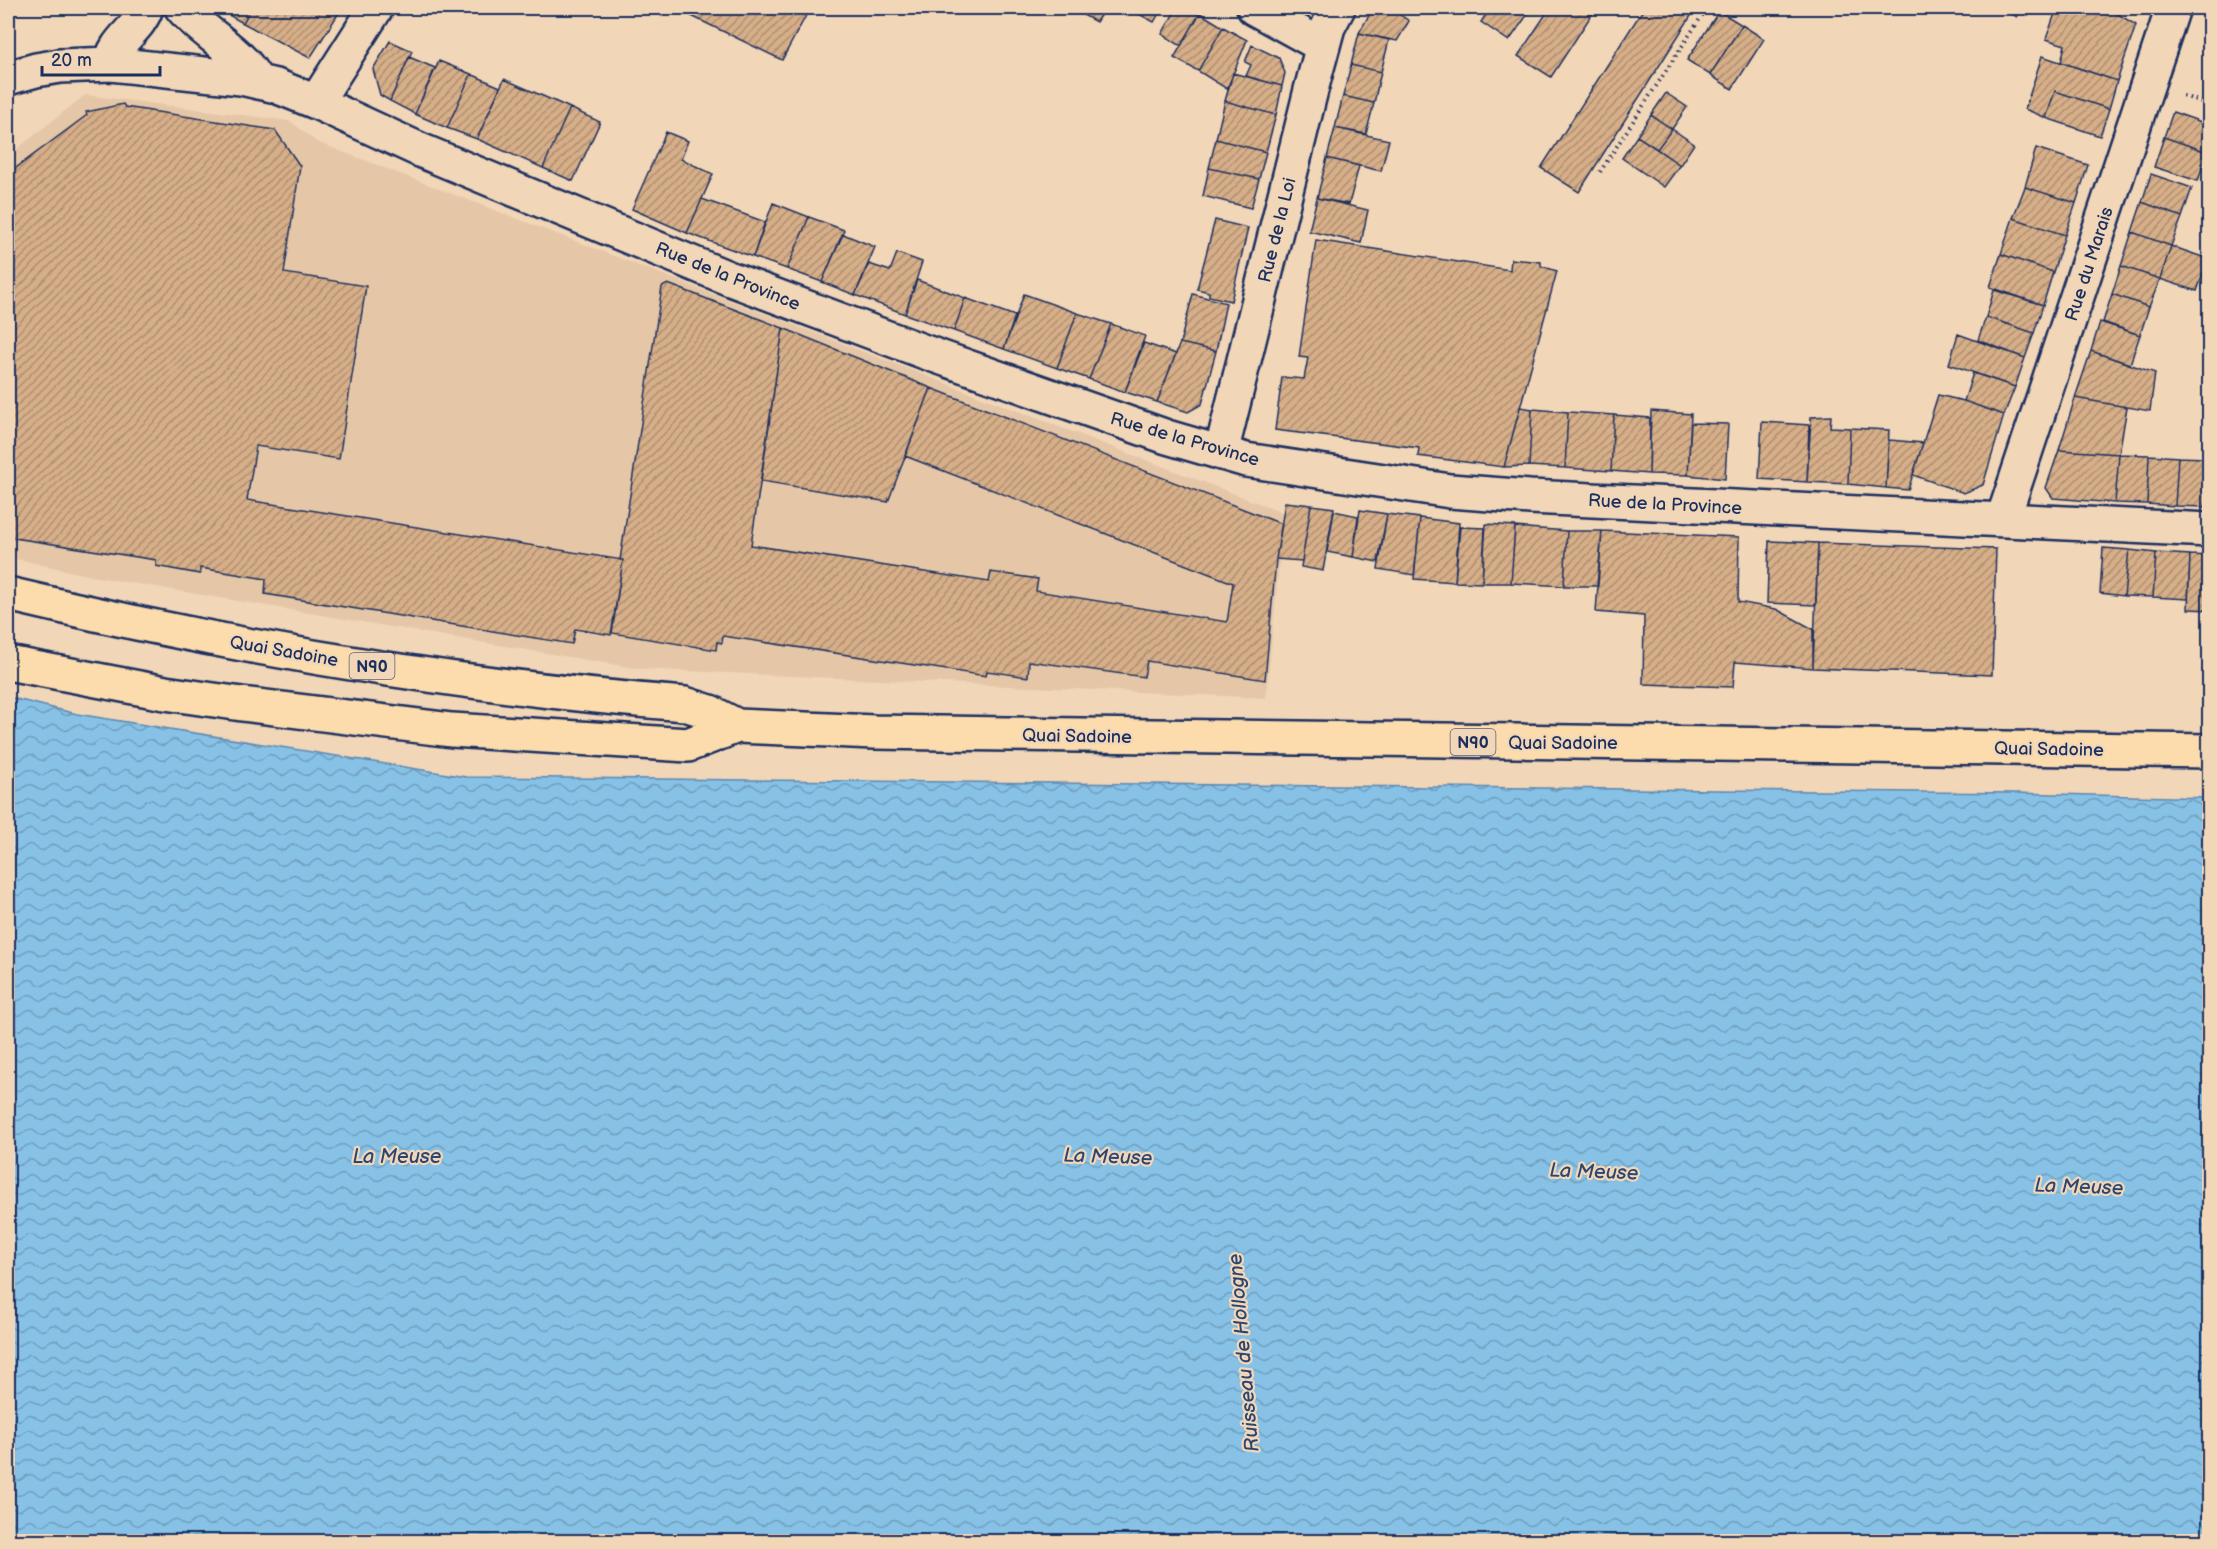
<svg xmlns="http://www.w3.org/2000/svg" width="2217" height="1549" font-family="'Balsamiq Sans',sans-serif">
<defs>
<pattern id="water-waves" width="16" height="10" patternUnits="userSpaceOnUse" patternTransform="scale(1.5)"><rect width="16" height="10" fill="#87c2e6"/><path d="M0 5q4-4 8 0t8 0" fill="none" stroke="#6e9ebe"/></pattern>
<pattern id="building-hatch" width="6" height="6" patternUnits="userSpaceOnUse" patternTransform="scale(1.5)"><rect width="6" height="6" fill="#d6ae88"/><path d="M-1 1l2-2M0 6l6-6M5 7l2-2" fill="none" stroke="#ad8e72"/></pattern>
</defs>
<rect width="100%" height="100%" fill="#f1d6b8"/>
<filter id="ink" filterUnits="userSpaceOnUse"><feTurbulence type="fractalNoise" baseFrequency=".0167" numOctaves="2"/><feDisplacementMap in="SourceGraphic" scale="12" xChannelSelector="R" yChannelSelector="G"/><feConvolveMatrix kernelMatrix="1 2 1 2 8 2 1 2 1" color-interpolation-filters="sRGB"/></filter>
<g filter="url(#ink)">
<path fill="#e5c7a8" d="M85,95L290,121L317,142L1284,513L1266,698L640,669L91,576L8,557V156Z"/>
<path fill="url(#water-waves)" stroke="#5c87b0" stroke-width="1.5" d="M8,697L77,714L466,777L2016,793L2209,798V1541L102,1542L63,1539L8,1530Z"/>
<path fill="url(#building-hatch)" stroke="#1b2f5e" stroke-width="1.5" d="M219,8H251L243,23L218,9Z
M251,8H342L310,58L243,23Z
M675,8H810L782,60Z
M1075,8H1105L1096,22L1074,10Z
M1132,8H1162L1154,22L1131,10Z
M1177,8H1189L1200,13L1181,46L1162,34Z
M1373,8H1390L1409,21L1397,41L1359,33Z
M1490,8H1532L1509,41L1481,22Z
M1550,8H1596L1551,77L1518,56Z
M1644,8H1696L1579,192L1541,168Z
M2002,8H2023L2017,17Z
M2057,8H2108L2136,25L2117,81L2061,62L2065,45L2046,39Z
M1719,11L1742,25L1710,75L1687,60Z
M1200,13L1223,27L1198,71L1174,58Z
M1742,25L1764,39L1732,89L1710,75Z
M1223,27L1247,40L1227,89L1198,71Z
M1359,33L1389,40L1381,72L1351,65Z
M390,41L412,51L390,101L380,95L373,69Z
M1252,45L1279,58L1285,73L1282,86L1246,76L1251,65L1245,62Z
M2042,56L2117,81L2109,109L2055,91L2046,118L2025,109Z
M409,57L435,68L415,114L390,101Z
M439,61L471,74L447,128L415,114Z
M1351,65L1381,72L1374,103L1343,96Z
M1233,73L1282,86L1276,115L1225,101Z
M471,74L500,87L477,139L447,128Z
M504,79L570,108L543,168L477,139Z
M2055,91L2109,109L2100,136L2046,118Z
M1666,93L1687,107L1672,129L1651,115Z
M1343,96L1374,103L1366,134L1335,128Z
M1225,101L1276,115L1266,152L1216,139Z
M123,104L125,107L275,130L300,166L284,273L366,286L339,459L256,446L247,500L623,560L611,635L575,629L572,644L265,594L266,579L200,568V574L156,566V560L8,537V174L87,115L86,112Z
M570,108L600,122L573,181L543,168Z
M2173,112L2210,125V153L2164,137Z
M1651,115L1672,129L1657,149L1637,136Z
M1335,128L1389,140L1381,171L1327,158Z
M1672,129L1694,144L1680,165L1657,149Z
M666,132L688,141L681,159L713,174L687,233L632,209Z
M1637,136L1680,165L1664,187L1622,158Z
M2164,137L2207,152L2198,181L2154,167Z
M1216,139L1266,152L1259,179L1209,168Z
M2036,148L2088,165L2076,203L2025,187Z
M1327,158L1359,166L1349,204L1317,198Z
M1209,168L1259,179L1251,208L1203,196Z
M2151,174L2192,188L2182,217L2142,202Z
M2025,187L2076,203L2065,235L2013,218Z
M1317,198L1368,210L1361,243L1309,231Z
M702,199L765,222L753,257L687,233Z
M2142,202L2182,217L2171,246L2132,232Z
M773,203L809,217L787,269L753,257Z
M809,217L844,230L822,282L787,269Z
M2013,218L2065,235L2053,272L2001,254Z
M1215,220L1248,228L1231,301L1209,296V292L1197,289Z
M2132,232L2171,246L2160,279L2121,266Z
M843,234L875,247L855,295L822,282Z
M1316,240L1510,270L1511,259L1541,262V266L1557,271L1504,467L1418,456L1419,448L1275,430L1282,377L1304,379L1308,358L1299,357Z
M2171,246L2208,259L2197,291L2160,279Z
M897,253L922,262L905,314L855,295L869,264L890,271Z
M2001,254L2053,272L2043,305L1990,287Z
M2121,266L2160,279L2149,307L2112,294Z
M917,280L965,298L954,331L905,314Z
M668,284L783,328L751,545L989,582L991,572L1038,579L1036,591L1227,622L1233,583L905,456L931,388L1282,524L1276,559L1265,680L1147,661L1144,677L1029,661L1028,677L987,671L986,676L723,636L722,643L717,642L716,650L612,633L623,560H620L662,287Z
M1994,290L2043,305L2034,333L1986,317Z
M1024,294L1077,313L1057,368L1004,349Z
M1193,294L1226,303L1216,351L1180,343Z
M2112,294L2149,307L2140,335L2103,322Z
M965,298L1015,316L1004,349L954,331Z
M1077,313L1111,324L1089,379L1057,368Z
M1986,317L2034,333L2025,358L1978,340Z
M2100,322L2140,335L2130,364L2091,351Z
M1111,324L1145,336L1125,392L1089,379Z
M783,328L931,388L888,502L761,481Z
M1958,334L2025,358L2015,387L1949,364Z
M1144,343L1176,354L1157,402L1125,392Z
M1180,343L1216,351L1202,404L1188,412L1157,402Z
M2091,351L2155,373L2150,411L2075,398Z
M1973,373L2015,387L2004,415L1964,401Z
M1938,395L1964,401L2004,415L1983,485L1964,493L1913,475Z
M2075,398L2127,407L2119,454L2059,450Z
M1520,407L1532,409L1529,466L1504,467Z
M1532,409L1568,412L1565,468L1529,466Z
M1651,411L1691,414L1688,475L1649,474Z
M1568,412L1614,415L1611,471L1565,468Z
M1614,415L1650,418L1649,474L1611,471Z
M1831,416L1830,427L1850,428L1848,484L1807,482L1811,417Z
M1762,422L1809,425L1807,482L1759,479Z
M1691,423L1728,424L1725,479L1688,475Z
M1850,428L1889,430L1886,488L1848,484Z
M1889,440L1923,443L1908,490L1886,488Z
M2059,450L2119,454L2115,503L2053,498L2046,488Z
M2119,454L2149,455L2147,504L2115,503Z
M2149,455L2178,457L2175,506L2147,504Z
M2178,457L2206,458V507L2175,506Z
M2206,458H2210V507H2206Z
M1285,502L1311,505L1302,561L1276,559Z
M1311,505L1334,508L1323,571L1301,567Z
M1360,510L1387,514L1378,562L1353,557Z
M1334,511L1358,516L1353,557L1327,552Z
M1387,514L1420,518L1414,575L1378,569Z
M1420,518L1459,523L1455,582L1414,579Z
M1486,524L1515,526L1511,583H1482Z
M1460,527L1485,528L1482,583L1455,582Z
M1515,527L1567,531L1564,586L1511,583Z
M1567,531H1602L1597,586H1564Z
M1602,531L1739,537L1738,602L1776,609L1813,629V668L1735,662L1733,687L1643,684L1644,616L1596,612Z
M1769,541L1818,543L1816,605L1767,603Z
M1818,543L1996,549L1992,675L1813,668Z
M2103,548L2129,550L2124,596L2100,593Z
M2129,550L2156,553L2153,597L2124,596Z
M2156,553L2190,555L2188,599L2153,597Z
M2190,555L2210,556V610L2188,609Z"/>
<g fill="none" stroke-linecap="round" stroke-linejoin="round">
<defs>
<path id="minor" d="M182,8C200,29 224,42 243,62C249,68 253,75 258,82
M1254,8L1323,46
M111,64C114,40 139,30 146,8
M8,78L36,70L60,66L111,64L241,78L276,86L316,102L420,150L728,278L925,352L1167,437L1246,460L1450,491L1530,497L2210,530
M316,102L376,8
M1221,453L1311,90L1328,27L1338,8
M2003,519L2173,8"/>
<path id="primary" d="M8,594C230,647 457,686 685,704L710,712L737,726L874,732L2210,751
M8,663L165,693L242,704L452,730L688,745L737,726"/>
</defs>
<use href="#minor" stroke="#1b2f5e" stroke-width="38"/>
<use href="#primary" stroke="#1b2f5e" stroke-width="38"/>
<path stroke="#1b2f5e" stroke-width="4" stroke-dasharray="1.5 4.5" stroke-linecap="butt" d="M2183,96L2210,105
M1600,172L1707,8"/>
<use href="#minor" stroke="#f1d6b8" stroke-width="33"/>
<use href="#primary" stroke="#fcdcac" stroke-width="33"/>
</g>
</g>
<g text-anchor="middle" stroke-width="4.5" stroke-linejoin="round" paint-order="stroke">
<g fill="#f1d6b8" stroke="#5b6179" stroke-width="1.5">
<rect x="349.5" y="653" width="45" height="26" rx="4.5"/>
<rect x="1450.5" y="729" width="45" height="26" rx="4.5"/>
</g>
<g font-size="16" font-weight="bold" fill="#1b2f5e">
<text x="372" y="672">N90</text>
<text x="1473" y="748">N90</text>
</g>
<g font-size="18" fill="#1b2f5e" stroke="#f1d6b8">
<text transform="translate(1277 230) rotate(-76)" y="6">Rue de la Loi</text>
<text transform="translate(2089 264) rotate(-72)" y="6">Rue du Marais</text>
<text transform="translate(728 276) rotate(22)" y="6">Rue de la Province</text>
<text transform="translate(1185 439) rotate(16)" y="6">Rue de la Province</text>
<text transform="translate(1665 504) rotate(3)" y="6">Rue de la Province</text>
<text transform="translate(284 651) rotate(10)" y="6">Quai Sadoine</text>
<text transform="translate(1077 736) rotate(1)" y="6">Quai Sadoine</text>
<text x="1563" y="749">Quai Sadoine</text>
<text transform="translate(2049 749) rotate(1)" y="6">Quai Sadoine</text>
</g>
<g font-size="20" font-style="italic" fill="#2b4572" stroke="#f1d6b8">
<text x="397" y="1163">La Meuse</text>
<text transform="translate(1108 1156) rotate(2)" y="7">La Meuse</text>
<text transform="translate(1594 1171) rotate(2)" y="7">La Meuse</text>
<text transform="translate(2079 1186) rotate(2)" y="7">La Meuse</text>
<text transform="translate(1243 1353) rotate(-95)" y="7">Ruisseau de Hollogne</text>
</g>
</g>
<rect width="2217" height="1549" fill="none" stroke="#f1d6b8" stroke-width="30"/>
<rect x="15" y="15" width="2187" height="1519" fill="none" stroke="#1b2f5e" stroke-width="2" filter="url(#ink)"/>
<path d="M42 66v9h118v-9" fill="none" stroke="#1b2f5e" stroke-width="3"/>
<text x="51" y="66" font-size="18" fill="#1b2f5e" stroke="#f1d6b8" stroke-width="4.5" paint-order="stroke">20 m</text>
</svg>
